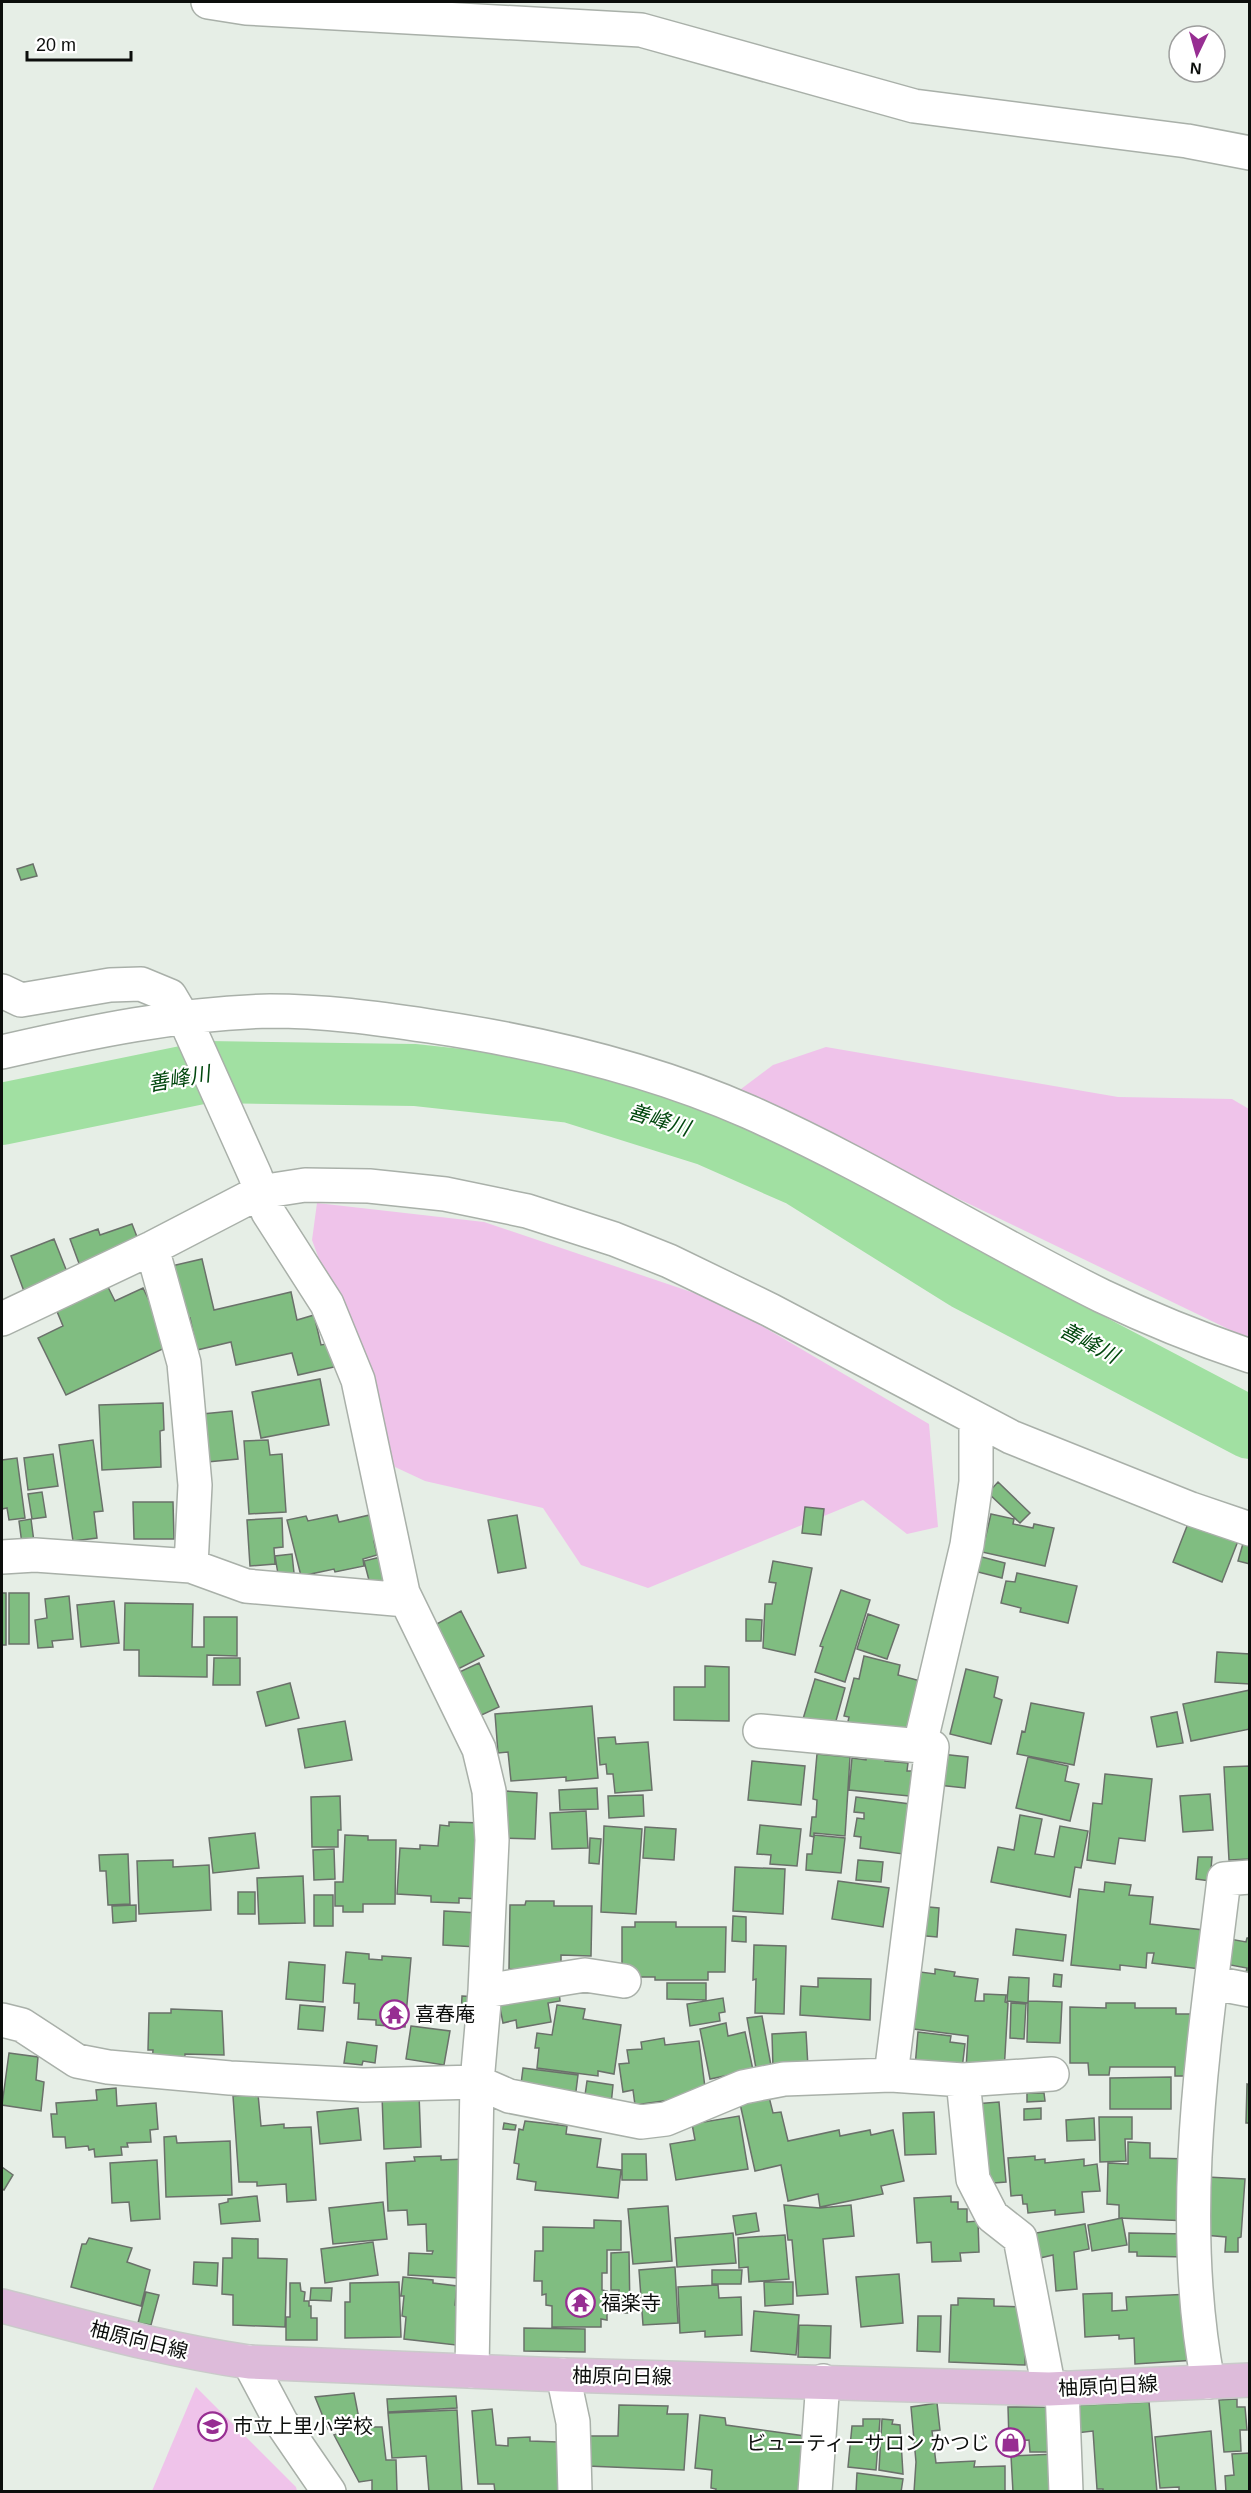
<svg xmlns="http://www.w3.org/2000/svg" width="1251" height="2493" font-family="Helvetica,'Noto Sans JP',sans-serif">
<rect width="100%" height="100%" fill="#e6eee6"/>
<path fill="#efc3ea" d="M826,1047L1118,1097L1232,1099L1249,1109V1339L737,1092L773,1065Z
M317,1203L484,1222L721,1302L929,1424L938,1527L907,1534L863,1500L648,1588L581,1565L543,1508L425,1481L395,1467L312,1240Z
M196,2387L296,2487L297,2491H152Z"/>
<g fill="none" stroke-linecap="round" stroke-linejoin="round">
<path stroke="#a1e0a2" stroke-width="62" d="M2,1114L207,1072L415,1075L571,1092L708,1135L801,1176L966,1279L1250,1428"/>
</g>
<path fill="#80bd81" stroke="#6a716a" stroke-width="1.5" d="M33,864L37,876L21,880L17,869Z
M132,1224L141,1247L80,1266L70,1239L98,1229L100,1235Z
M54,1239L69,1277L25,1294L11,1256Z
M202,1259L214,1310L291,1292L297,1320L314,1315L321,1345L337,1342L343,1365L298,1375L292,1353L236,1365L231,1342L197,1350L190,1318L180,1320L167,1267Z
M107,1285L115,1301L143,1288L171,1345L66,1395L38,1338L63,1326L56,1309Z
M320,1379L329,1425L261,1438L252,1392Z
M163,1403L164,1430L160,1431L161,1467L102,1470L99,1405Z
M232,1411L238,1459L197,1463L192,1415Z
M93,1440L103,1511L94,1512L97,1538L73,1541L59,1445Z
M268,1440L270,1455L282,1454L286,1512L249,1514L244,1441Z
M53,1454L58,1486L28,1490L24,1458Z
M17,1458L25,1518L9,1520L7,1508L2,1509V1460Z
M998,1482L1030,1513L1020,1523L988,1493Z
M42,1492L46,1517L32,1519L28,1494Z
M133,1502H173L174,1539H134Z
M805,1507L824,1509L821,1535L802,1533Z
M374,1514L380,1540L374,1541L377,1555L363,1559L364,1566L335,1572L334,1569L301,1576L287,1520L306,1516L308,1521L337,1515L339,1522Z
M991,1514L1014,1519L1013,1524L1033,1528L1034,1524L1054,1528L1045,1566L982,1552Z
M517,1515L526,1568L498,1573L488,1520Z
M282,1518L283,1547L274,1548L275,1564L250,1566L247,1520Z
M31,1519L34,1542L22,1544L19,1521Z
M1189,1521L1238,1541L1222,1582L1173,1562Z
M1244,1540L1250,1542V1564L1238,1561Z
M292,1554L294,1573L278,1574L275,1556Z
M389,1555L395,1578L370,1584L364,1561Z
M978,1556L1005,1563L1002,1578L974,1571Z
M773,1561L812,1568L795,1655L763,1648L765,1604H772L776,1583L769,1582Z
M1017,1573L1077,1586L1068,1623L1020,1612L1021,1608L1001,1603L1006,1581L1015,1582Z
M841,1590L870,1600L845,1682L815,1672L823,1647L820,1646Z
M2,1593H6V1645H2Z
M9,1593H29V1644H9Z
M69,1596L73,1639L52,1641L53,1647L38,1648L35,1620L47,1618L45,1599Z
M114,1601L119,1643L81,1647L77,1605Z
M125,1603L193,1604L192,1647H204V1617H237V1656L207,1655V1677L139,1676V1650H124Z
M461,1611L484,1656L454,1671L431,1627Z
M868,1614L899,1625L887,1659L857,1649Z
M746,1619L762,1620L761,1641H746Z
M1217,1652L1250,1654V1684L1215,1682Z
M864,1656L900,1665L898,1675L928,1683L915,1736L847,1726L849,1717L844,1716L854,1678L859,1679Z
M214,1658H240V1685H213Z
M479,1663L499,1707L475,1718L455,1674Z
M705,1666L729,1667V1721L674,1720V1687H705Z
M966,1669L998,1677L994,1697L1002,1700L991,1744L950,1734Z
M815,1679L845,1688L834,1728L803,1719Z
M290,1683L299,1718L266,1726L257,1692Z
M1250,1690V1729L1191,1741L1183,1704Z
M1031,1703L1084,1713L1074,1765L1017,1754L1022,1731L1025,1732Z
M592,1706L598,1778L566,1781V1777L511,1781L508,1752L498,1753L495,1714Z
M1177,1712L1183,1743L1157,1747L1151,1717Z
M345,1721L352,1760L305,1768L298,1729Z
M615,1737L616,1744L648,1742L652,1790L615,1793L613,1774H607L606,1764L600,1765L598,1738Z
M867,1750L886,1752L885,1761L908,1763L907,1771H912L909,1796L849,1790L852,1758L866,1760Z
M817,1754L850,1757L845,1836L814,1833V1837L810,1836L812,1817H816L817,1800L813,1799Z
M941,1754L968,1757L965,1788L938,1785Z
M1028,1757L1068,1766L1065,1781L1079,1784L1070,1821L1016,1808Z
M752,1761L805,1766L801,1805L748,1800Z
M1250,1766V1859L1229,1860L1224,1767Z
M1105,1774L1152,1779L1145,1841L1119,1838L1115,1864L1087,1860L1093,1803L1102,1804Z
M597,1788L598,1809L560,1810L559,1790Z
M505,1791L537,1793L535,1839L503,1838Z
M1210,1794L1213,1830L1183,1832L1180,1796Z
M643,1795L644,1816L609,1818L608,1796Z
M340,1796L341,1830H338V1847H312L311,1797Z
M856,1797L910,1804L903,1854L860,1848L861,1837L854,1836L857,1818L864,1819V1813L854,1812Z
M586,1811L588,1848L552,1849L550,1813Z
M1020,1815L1042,1819L1035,1854L1054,1857L1060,1826L1088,1831L1081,1868L1075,1867L1070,1897L991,1882L998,1847L1014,1850Z
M449,1822L484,1823L480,1899L459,1898V1903L431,1902V1896L397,1894L400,1848L420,1849V1845L438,1846L440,1825L449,1826Z
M760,1825L801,1829L797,1866L770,1864L771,1855L757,1854Z
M604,1826L642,1829L636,1914L601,1912Z
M645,1827L676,1829L674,1860L643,1858Z
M255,1833L259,1868L213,1873L209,1838Z
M345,1835L368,1836V1840H396L395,1904H363V1912H343V1906H335V1882H343Z
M814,1835L845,1838L841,1873L806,1870L807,1854H812Z
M590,1838L601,1839L599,1864L589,1863Z
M334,1849L335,1879L314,1880L313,1850Z
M128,1854L130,1904L108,1905L106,1871H100L99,1855Z
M1198,1857H1212L1210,1881L1196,1879Z
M173,1860V1867L209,1865L211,1910L139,1914L137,1861Z
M858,1860L883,1862L881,1882L856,1880Z
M735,1867L785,1869L783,1914L733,1911Z
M303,1876L305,1923L259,1924L257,1878Z
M838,1881L889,1888L883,1927L832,1919Z
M1105,1882L1131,1885L1129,1895L1153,1897L1150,1924L1204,1930L1200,1969L1152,1963L1154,1953H1147L1146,1968L1120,1965V1970L1071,1965L1079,1889L1104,1892Z
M238,1892H255V1914H238Z
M314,1895H333V1926H314Z
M526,1901H554V1906H592L591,1956L561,1955V1970L509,1969L510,1905H525Z
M136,1905V1921L113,1923L112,1906Z
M918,1906L939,1908L937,1937L915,1935Z
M444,1911L479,1913L477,1947L443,1945Z
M733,1916L746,1917V1942L732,1941Z
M635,1922H676V1927H726L725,1972H708V1980H655V1977H622V1927H635Z
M1016,1929L1066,1935L1063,1961L1013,1955Z
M1247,1938H1250V1978L1245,1977L1247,1968L1225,1964L1230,1939L1246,1942Z
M754,1945L786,1946L784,2014L755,2013L756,1979L753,1980Z
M346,1952L369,1954V1959L382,1960V1956L411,1958L405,2027L376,2025V2020L358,2019L359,2003H354L355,1984L343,1983Z
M289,1962L325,1965L323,2002L286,1999Z
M935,1969L955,1972L954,1976L978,1979L975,2001H984V1994L1006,1995L1005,2002L1008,2003L1004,2072L966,2069L968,2036L906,2028L913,1971L935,1974Z
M1054,1974L1062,1975L1061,1987L1053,1986Z
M1009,1977L1029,1978L1028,2003L1007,2001Z
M818,1978L871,1979L870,2020L800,2015L801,1986L818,1987Z
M667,1983H706V2000L667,1999Z
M559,1991L560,2001L548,2003L551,2022L517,2028L516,2020L503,2023L498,1998Z
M462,1996L477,1997L475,2018L461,2016Z
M723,1998L725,2012L719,2013L720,2021L690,2026L687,2004Z
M1028,2001L1062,2002L1060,2043L1027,2042Z
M1011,2003L1026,2004L1024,2039L1010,2038Z
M1106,2003H1135V2008H1176V2014H1199V2076H1175V2067H1110L1109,2075H1089L1088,2063H1070V2007L1106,2008Z
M300,2005L325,2007L323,2031L298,2029Z
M557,2005L585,2009L583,2019L621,2025L614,2074L598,2071V2076L537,2068L539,2048H535L537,2033L552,2035Z
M171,2009L222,2011L224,2055L185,2054L184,2066L152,2065L153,2050H148L149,2013H171Z
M762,2016L772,2071L757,2074L747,2018Z
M726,2023L728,2036L745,2032L753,2070L710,2079L700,2029Z
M411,2026L450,2031L444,2065L406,2059Z
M806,2032L808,2067L773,2068L772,2034Z
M918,2032L951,2036L950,2042L965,2044L961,2077L915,2067Z
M664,2038L665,2045L699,2041L706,2095L635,2105L633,2090L623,2092L619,2064L629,2063L627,2050L642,2049L641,2042Z
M347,2042L377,2046L375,2063L363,2061L362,2065L344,2063Z
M9,2053L38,2057L36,2080L44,2082L41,2111L2,2105Z
M523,2068L578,2075L575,2099L520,2092Z
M1171,2077V2109H1110V2078Z
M587,2081L613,2085L611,2105L584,2102Z
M1247,2084L1250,2085V2123H1246Z
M116,2088L117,2106L156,2103L158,2129L150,2130L151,2142L127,2143L128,2147H121L122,2155L95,2157L94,2149L89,2150L88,2146L66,2148L65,2137H53L51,2114H57L56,2103L97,2100L96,2090Z
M768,2093L773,2113L781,2112L788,2141L839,2130L840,2136L870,2130L871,2135L893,2130L904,2181L881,2186L883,2194L820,2207L818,2194L788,2201L781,2165L755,2171L739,2099Z
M1027,2093H1044L1045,2101L1027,2102Z
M258,2094L261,2126L284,2124V2128L311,2127L316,2200L287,2202L286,2184L257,2186V2182H239L233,2096Z
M419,2094L421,2147L384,2149L382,2096Z
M999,2102L1006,2182L981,2184L974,2104Z
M358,2108L361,2140L320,2144L317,2112Z
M1041,2108V2119L1024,2120V2109Z
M934,2112L936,2154L905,2155L903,2113Z
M739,2116L748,2169L676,2180L670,2144L695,2140L692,2124Z
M1099,2117H1132V2139H1125L1126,2161L1100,2162Z
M1094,2118L1095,2140L1067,2141L1066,2120Z
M525,2121L567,2126L566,2134L601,2139L597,2167L621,2170L618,2198L535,2190L536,2182L517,2179L519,2164L514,2163L519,2129L523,2130Z
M504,2123L516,2125L515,2130L503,2129Z
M176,2136L177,2143L230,2141L232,2195L166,2197L164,2137Z
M1128,2142L1150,2143V2158L1191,2159L1189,2221L1119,2218V2205L1107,2204L1108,2163L1128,2164Z
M622,2154H646L647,2180H622Z
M441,2156V2160L465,2159L459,2278L408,2275L409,2253L432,2254L433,2251H427L426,2224L408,2225L407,2210L388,2211L386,2163L415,2161L414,2157Z
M1035,2156V2160L1045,2159V2163L1084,2159V2166L1097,2164L1100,2191L1082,2192L1084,2212L1055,2215V2210L1028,2213L1027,2204H1023L1022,2195L1011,2196L1008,2158Z
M157,2160L160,2219L131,2221L129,2202L112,2203L110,2163Z
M2,2167L13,2175L4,2190L2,2189Z
M1207,2177L1245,2179L1241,2237L1238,2238V2252H1225L1226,2237L1204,2235Z
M257,2196L260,2221L221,2224L219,2204L228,2202V2199Z
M951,2196V2202H958V2209H967V2222L978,2221L979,2252L960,2253L961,2261L932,2262L931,2242L917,2243L914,2198Z
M383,2202L387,2239L333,2244L329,2208Z
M784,2205L820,2208L851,2205L854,2236L823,2239L828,2294L797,2296L792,2240H788Z
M668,2206L672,2261L633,2264L628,2209Z
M756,2213L759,2231L736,2235L733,2216Z
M1122,2218L1127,2245L1092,2251L1088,2225Z
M594,2220L621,2221V2250H607V2273H602V2290L607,2291V2320L601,2319V2327H552V2306L546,2305V2294L542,2295V2281H534L535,2251H543V2227L594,2228Z
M1085,2224L1089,2249L1074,2252L1077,2289L1056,2291L1053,2255L1040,2258L1036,2233Z
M733,2233L736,2263L677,2267L675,2238Z
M1129,2233L1188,2234V2257L1137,2256V2252H1129Z
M785,2235L789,2279L749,2282L748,2267L739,2268L738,2238Z
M89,2238L132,2248L127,2262L150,2270L141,2306L71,2287L82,2244H86Z
M232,2238L258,2239V2258L287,2259L285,2327L233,2325V2295L222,2294L223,2258H232Z
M373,2242L378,2275L325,2283L321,2249Z
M629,2252L630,2313H619V2290H611V2253Z
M194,2262L218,2263L217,2286L193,2284Z
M675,2267L678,2323L643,2325L639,2270Z
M712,2270H742L741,2284H712Z
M899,2274L903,2323L861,2327L856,2277Z
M403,2277L433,2280V2283L457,2286L455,2305L463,2306L456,2345L404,2339L406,2317L402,2316L404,2296H401Z
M399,2282L401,2337L345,2338V2302H350V2283Z
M764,2282H793V2304L765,2306Z
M290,2283H300L301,2291L305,2292L304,2301H309V2306H311V2318H317V2340H286V2317H290Z
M718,2285L719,2298L741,2297L742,2335L705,2337V2331L680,2333L678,2287Z
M311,2288H332L331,2301L310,2300Z
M146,2292L159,2295L151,2325L138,2323Z
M1112,2293V2311L1127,2310L1126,2297L1192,2294L1196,2360L1135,2364L1134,2338L1119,2339V2335L1085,2337L1083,2294Z
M958,2298L994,2299V2306L1027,2307L1025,2365L949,2362L951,2305H958Z
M754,2311L799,2315L796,2355L751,2351Z
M918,2316H941L940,2352L917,2351Z
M799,2325L831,2326L830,2358L798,2357Z
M524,2328L585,2329V2352L524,2351Z
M354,2393L360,2424L328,2429L315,2397Z
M456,2396L457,2408L388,2412L387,2399Z
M1237,2399V2407H1245L1247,2430H1240L1241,2451L1224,2452L1219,2400Z
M1149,2402L1157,2492H1103V2489H1097L1093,2431L1076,2433L1074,2410L1081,2405Z
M937,2403L940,2430L932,2431L936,2463L975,2461L974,2467L1005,2466V2492H914L916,2462L911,2407Z
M619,2405L668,2406L667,2414H688L684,2470L587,2466L586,2436H618Z
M1008,2407H1046L1055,2452H1030L1029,2440L1009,2441Z
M492,2409L496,2445L508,2446V2438L530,2437V2441L558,2442L559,2492H495L494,2484H478L472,2411Z
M457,2410L462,2492H429L426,2456L392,2458L388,2413Z
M700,2415L725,2418L726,2425L812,2437L806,2492H715L716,2489L711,2488L712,2470L695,2468Z
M863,2419H880L876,2470L848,2467L852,2426H863Z
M882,2419L893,2420L892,2424L900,2425L903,2474L879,2470Z
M357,2427H382L386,2460H396L397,2492H372V2480L359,2482L334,2435Z
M1211,2431L1216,2492H1179V2487L1160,2488L1155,2437Z
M1250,2453V2492H1226L1225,2476L1234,2475L1232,2454Z
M1056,2454L1058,2492H1013L1011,2456Z
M857,2473L903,2479L901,2492H856Z"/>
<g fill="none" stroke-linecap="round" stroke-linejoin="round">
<defs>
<path id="minor" d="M208,2L246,8L641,30L914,106L1187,141L1250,153
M2,991L21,1000L110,985L141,984L170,996L189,1028L255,1175L268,1212L327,1304L358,1380L403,1593L479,1749L489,1791L492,1840L485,1991L477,2082L472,2371
M2,1052C89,1032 180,1013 270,1011C324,1011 376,1018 429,1026C538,1042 647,1067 749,1112C870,1166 983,1237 1102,1296C1150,1319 1200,1339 1250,1356
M152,1248L184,1363L195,1485L191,1566
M2,1319L152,1248L260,1192L305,1185L369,1186L445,1194L527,1211L614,1239L669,1261L770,1310L1011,1437L1191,1509L1250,1529
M2,1557L35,1555L191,1566L246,1586L406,1600
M760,1731L932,1747L891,2075
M920,1745L967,1545L976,1482V1419
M1211,1987L1224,1985L1250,1990
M485,1991L585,1975L624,1981
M2,2020L22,2025L77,2061L108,2067L230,2078L363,2085L477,2082L509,2096L641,2122L666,2119L743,2087L784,2079L891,2075L963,2080L1052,2074
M963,2080L973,2179L992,2216L1020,2238L1049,2389
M249,2362L281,2422L329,2492
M563,2375L573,2422L575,2492
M1208,2382C1176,2216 1204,2044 1224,1879L1250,1877
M1062,2388L1066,2492
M815,2492L823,2381"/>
<path id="major" d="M2,2306C84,2327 165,2350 249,2362L563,2375L1049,2389L1250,2380"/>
</defs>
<use href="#minor" stroke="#a9b0a9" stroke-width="36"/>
<use href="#major" stroke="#cacaca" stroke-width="36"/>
<use href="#minor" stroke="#fff" stroke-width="33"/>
<use href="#major" stroke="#ddbbda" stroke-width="33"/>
</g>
<defs>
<symbol id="temple-ring" viewBox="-11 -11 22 22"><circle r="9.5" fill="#fff" stroke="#972e92" stroke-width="1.5"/><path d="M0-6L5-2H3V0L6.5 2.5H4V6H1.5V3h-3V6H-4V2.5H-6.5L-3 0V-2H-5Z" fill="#972e92"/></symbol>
<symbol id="school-ring" viewBox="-11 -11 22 22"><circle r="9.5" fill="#fff" stroke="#972e92" stroke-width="1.5"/><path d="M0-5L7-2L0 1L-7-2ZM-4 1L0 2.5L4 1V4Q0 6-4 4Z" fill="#972e92"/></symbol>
<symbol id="shop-ring" viewBox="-11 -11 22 22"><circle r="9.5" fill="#fff" stroke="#972e92" stroke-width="1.5"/><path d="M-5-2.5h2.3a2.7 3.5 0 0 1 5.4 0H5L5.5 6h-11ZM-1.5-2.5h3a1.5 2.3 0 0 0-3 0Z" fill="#972e92"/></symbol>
</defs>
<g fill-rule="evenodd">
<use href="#temple-ring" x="378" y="1998" width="33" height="33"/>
<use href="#temple-ring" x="564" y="2286" width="33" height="33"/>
<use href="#school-ring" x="196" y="2410" width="33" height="33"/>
<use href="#shop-ring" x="994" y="2426" width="33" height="33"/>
</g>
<g text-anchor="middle" stroke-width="4.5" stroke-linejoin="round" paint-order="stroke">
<g font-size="20" fill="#0c0e0c" stroke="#fff" text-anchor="start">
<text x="415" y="2021">喜春庵</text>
<text x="601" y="2310">福楽寺</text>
<text x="233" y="2433">市立上里小学校</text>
<text x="990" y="2450" text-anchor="end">ビューティーサロン かつじ</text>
</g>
<g font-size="20" fill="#0c0e0c" stroke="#fff">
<text transform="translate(139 2340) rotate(14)" y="7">柚原向日線</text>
<text transform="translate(622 2376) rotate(1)" y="7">柚原向日線</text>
<text transform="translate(1108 2386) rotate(-3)" y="7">柚原向日線</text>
</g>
<g font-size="21" font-style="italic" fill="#01470d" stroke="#fff">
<text transform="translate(179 1079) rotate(-10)" y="7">善峰川</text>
<text transform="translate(659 1120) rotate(17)" y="7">善峰川</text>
<text transform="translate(1089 1343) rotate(28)" y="7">善峰川</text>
</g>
</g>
<rect width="1251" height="2493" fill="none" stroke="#0c0e0c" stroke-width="6"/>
<g transform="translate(1197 54) rotate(185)"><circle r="28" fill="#ffffff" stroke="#9e9f9e" stroke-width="1.5"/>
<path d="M0-4.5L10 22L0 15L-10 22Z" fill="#972e92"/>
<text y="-9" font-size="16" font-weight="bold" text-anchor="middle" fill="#0c0e0c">N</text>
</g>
<path d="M27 51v9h104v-9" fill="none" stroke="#0c0e0c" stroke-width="3"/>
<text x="36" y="51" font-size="18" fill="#0c0e0c" stroke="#ffffff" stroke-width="4.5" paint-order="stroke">20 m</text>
</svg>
